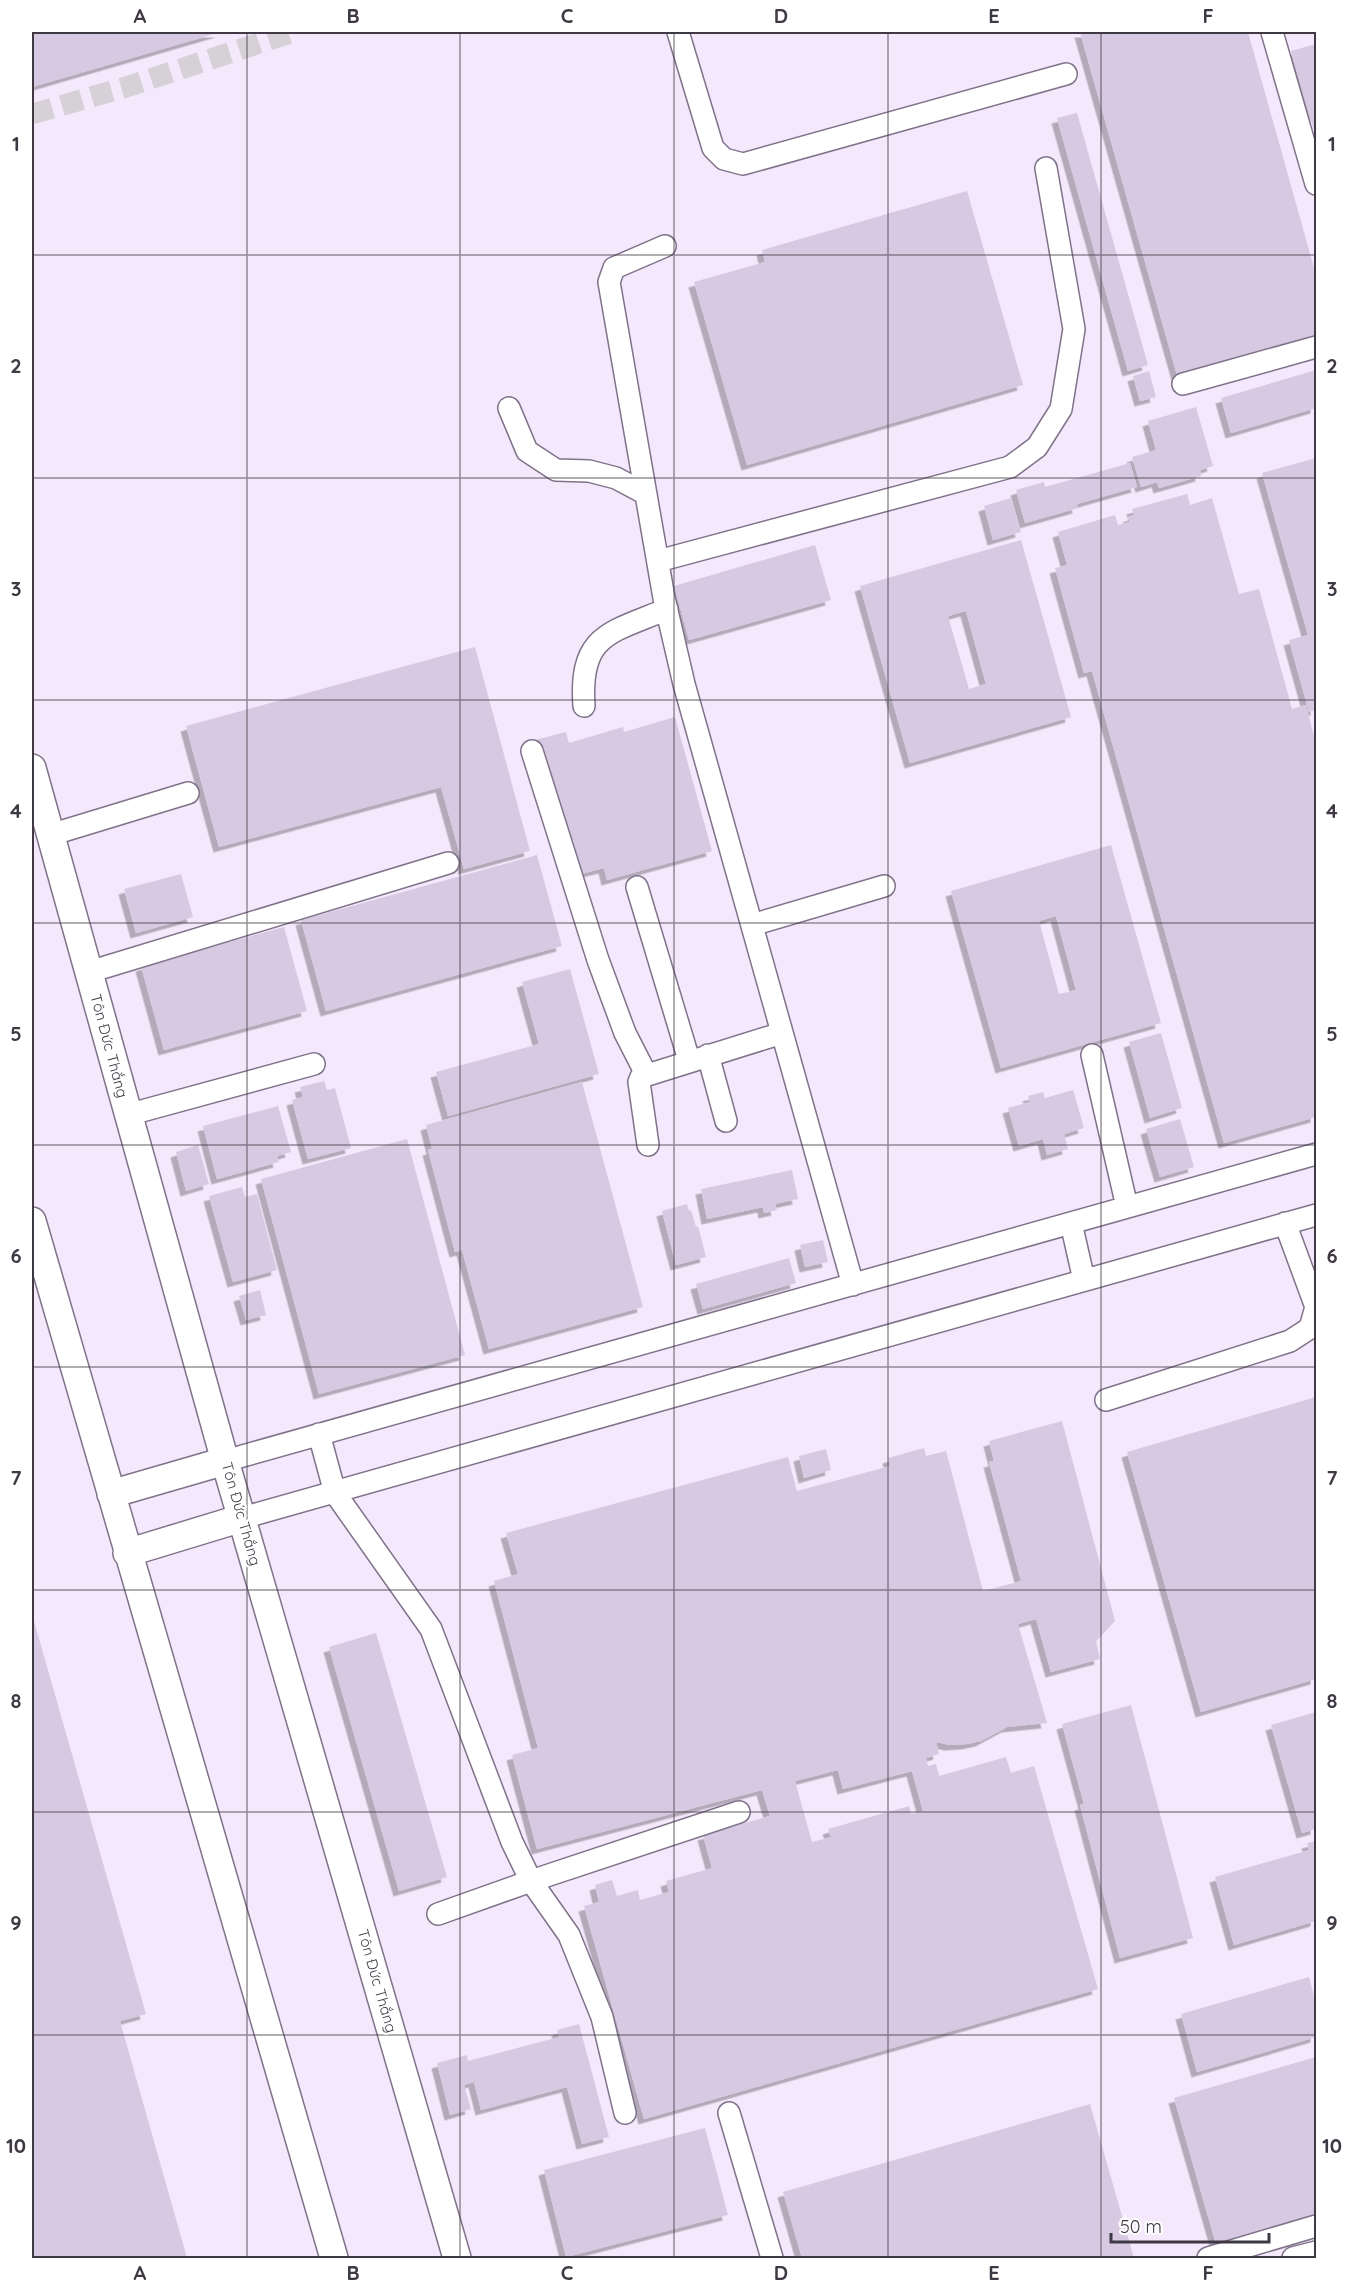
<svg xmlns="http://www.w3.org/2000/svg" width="1348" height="2290" font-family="Quicksand,sans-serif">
<defs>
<filter id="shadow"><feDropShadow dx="-5.5" dy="5.5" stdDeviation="0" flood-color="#0004"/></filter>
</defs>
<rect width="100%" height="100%" fill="#faf7fc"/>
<path fill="#f3e8fc" d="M32,32H1316V2258H32Z"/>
<path fill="#d8c9e3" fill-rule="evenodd" filter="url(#shadow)" d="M32,32H221L32,87Z
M1080,32H1248L1316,275V343L1179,382Z
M1316,44V138L1291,51Z
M1077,113L1148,365L1128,371L1057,118Z
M967,191L1023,385L747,465L694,282L765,262L762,250Z
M1316,370V408L1231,433L1221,398Z
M1149,371L1156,397L1140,401L1133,376Z
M1196,407L1213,466L1200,470L1201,476L1159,488L1157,482L1141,487L1132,457L1156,450L1148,421Z
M1316,458V710L1309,712L1289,640L1308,635L1262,473Z
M1130,463L1137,487L1077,504L1078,508L1025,523L1016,490L1044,482L1045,487Z
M1187,494L1190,505L1212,498L1239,594L1259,589L1292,709L1306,705L1316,744V1117L1224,1143L1092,671L1084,673L1055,568L1067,565L1058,532L1115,515L1118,525L1130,522L1128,517L1134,515L1132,509Z
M1011,498L1021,532L993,540L984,506Z
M1021,540L1071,717L910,763L860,586ZM966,611L986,684L969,689L948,616Z
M815,545L831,600L689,640L674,586Z
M475,647L530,851L464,869L441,787L219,847L186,726Z
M675,717L712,851L607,880L604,868L573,876L535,740L566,732L569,743L623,727L624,732Z
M1111,845L1161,1023L1001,1068L951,891ZM1056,916L1076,990L1059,994L1039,921Z
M537,855L562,946L326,1011L301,920Z
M181,874L193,917L136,933L124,889Z
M284,927L307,1011L164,1050L141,966Z
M570,969L599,1074L448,1116L436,1072L539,1044L522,982Z
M1161,1033L1182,1108L1150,1118L1129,1042Z
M324,1081L327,1090L335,1088L351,1148L308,1159L292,1100L303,1097L300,1087Z
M582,1082L643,1307L489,1349L462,1250L455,1252L428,1150L432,1149L426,1125Z
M1073,1090L1084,1128L1064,1134L1068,1149L1047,1155L1043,1139L1019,1146L1008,1108L1030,1102L1028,1096L1043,1092L1045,1098Z
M278,1106L291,1152L277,1156L279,1162L217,1179L203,1126Z
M1180,1119L1194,1167L1160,1177L1146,1129Z
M407,1139L465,1355L319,1394L261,1179Z
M198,1145L209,1184L186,1191L176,1152Z
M792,1170L798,1199L775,1204L777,1210L764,1213L763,1207L707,1219L701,1189Z
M242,1187L245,1197L257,1194L277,1270L233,1282L209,1196Z
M687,1204L689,1211L691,1210L696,1227L698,1226L706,1257L676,1265L662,1211Z
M823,1240L828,1262L805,1267L800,1245Z
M789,1258L796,1283L703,1309L696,1284Z
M260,1290L266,1315L246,1320L239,1296Z
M1316,1397V1679L1201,1712L1127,1452Z
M1062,1421L1115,1621L1096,1641L1100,1659L1051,1672L1036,1619L1018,1624L1047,1723L1007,1727L981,1741L967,1744L950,1745L936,1742L939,1754L926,1758L928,1766L936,1764L939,1776L1006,1757L1011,1773L1034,1766L1098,1989L644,2119L584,1906L599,1902L595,1885L612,1880L617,1896L638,1890L640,1900L669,1892L666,1881L712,1868L703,1835L770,1816L762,1790L537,1849L512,1755L538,1748L494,1581L518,1574L506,1533L788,1457L797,1491L890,1466L888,1458L924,1448L926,1456L946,1451L983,1591L1021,1581L989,1462L994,1461L989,1441ZM838,1770L843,1789L912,1771L923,1811L911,1814L909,1806L828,1829L831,1837L812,1842L795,1781Z
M826,1449L831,1470L804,1478L799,1456Z
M32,1614L146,2014L120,2021L187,2258H32Z
M376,1633L447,1877L399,1891L329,1647Z
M1131,1705L1193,1938L1120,1958L1080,1805L1084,1804L1062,1724Z
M1316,1712V1829L1302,1833L1271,1725Z
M1316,1841V1921L1234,1945L1215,1877L1309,1850L1307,1843Z
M1309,1977L1316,2004V2037L1197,2072L1181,2014Z
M579,2024L609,2137L582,2144L567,2087L481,2110L474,2082L464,2085L471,2109L450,2115L437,2063L467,2055L468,2061L559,2037L557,2030Z
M1316,2057V2223L1218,2251L1174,2098Z
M1090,2104L1134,2258H802L783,2192Z
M705,2128L728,2215L566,2257L544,2170Z"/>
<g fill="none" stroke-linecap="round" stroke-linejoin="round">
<path stroke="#d5d1d7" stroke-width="21" stroke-dasharray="21 10" stroke-linecap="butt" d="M32,114L123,88L293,32"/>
<defs>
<path id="minor" d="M678,32L713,148L724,159L743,164L1066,74
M1272,32L1316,184
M665,246L614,268L609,282L664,598L684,684L853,1285
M1183,384L1316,347
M509,408L527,451L556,470L589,471L616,478L646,494
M658,561L1010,467L1037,447L1061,409L1074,329L1046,168
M584,706C579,634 610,633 667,609
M532,751L598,960L625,1033L646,1074
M50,835L188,793
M637,887L689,1060
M752,925L884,886
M89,972L448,863
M708,1055L726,1121
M1092,1055L1127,1207
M127,1115L314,1064
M648,1145L639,1082L641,1077L782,1033
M1071,1223L1084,1280
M1106,1400L1290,1341L1310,1328L1316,1307L1285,1223
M319,1434L335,1493L431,1629L512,1842L531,1881L569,1935L602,2017L625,2113
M225,1461L1316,1154
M242,1518L1316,1215
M438,1914L531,1881L739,1812
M729,2113L772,2258
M1208,2258L1316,2226
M1293,2258L1316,2252"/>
<path id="major" d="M32,768L225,1461L457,2258
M32,1221L334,2258
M111,1494L225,1461
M127,1553L242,1518"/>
</defs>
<use href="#minor" stroke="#7f7289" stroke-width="24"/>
<use href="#major" stroke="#7f7289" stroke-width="30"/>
<use href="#minor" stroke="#fff" stroke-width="21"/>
<use href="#major" stroke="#fff" stroke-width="27"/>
</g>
<path fill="none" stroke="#3f3944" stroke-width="1.5" stroke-opacity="0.55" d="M247,32V2258M460,32V2258M674,32V2258M888,32V2258M1101,32V2258M32,255H1316M32,478H1316M32,700H1316M32,923H1316M32,1145H1316M32,1367H1316M32,1590H1316M32,1812H1316M32,2035H1316"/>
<g text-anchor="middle" stroke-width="4.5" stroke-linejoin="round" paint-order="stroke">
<g font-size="15" fill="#3f3944" stroke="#fff">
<text transform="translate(109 1046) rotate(75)" y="5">Tôn Đức Thắng</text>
<text transform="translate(241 1514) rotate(74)" y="5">Tôn Đức Thắng</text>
<text transform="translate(377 1981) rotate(74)" y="5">Tôn Đức Thắng</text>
</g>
</g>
<rect width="1348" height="2290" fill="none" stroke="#ffffff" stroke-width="66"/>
<path d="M1111 2233v9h158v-9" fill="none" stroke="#3f3944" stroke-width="3"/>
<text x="1120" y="2233" font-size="18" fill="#3f3944" stroke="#ffffff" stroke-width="4.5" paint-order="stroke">50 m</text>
<rect x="33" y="33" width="1282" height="2224" fill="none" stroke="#3f3944" stroke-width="2"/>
<g font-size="20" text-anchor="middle" font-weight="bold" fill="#3f3944">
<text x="140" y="23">A</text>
<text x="353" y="23">B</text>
<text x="567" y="23">C</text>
<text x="781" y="23">D</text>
<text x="994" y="23">E</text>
<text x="1208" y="23">F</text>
<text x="16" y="151">1</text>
<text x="1332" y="151">1</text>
<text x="16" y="373">2</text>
<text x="1332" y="373">2</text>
<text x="16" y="596">3</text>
<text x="1332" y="596">3</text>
<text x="16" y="818">4</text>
<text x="1332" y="818">4</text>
<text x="16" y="1041">5</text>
<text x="1332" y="1041">5</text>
<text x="16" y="1263">6</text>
<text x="1332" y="1263">6</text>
<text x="16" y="1485">7</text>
<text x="1332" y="1485">7</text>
<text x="16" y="1708">8</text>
<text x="1332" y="1708">8</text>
<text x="16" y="1930">9</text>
<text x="1332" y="1930">9</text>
<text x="16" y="2153">10</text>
<text x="1332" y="2153">10</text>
<text x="140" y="2280">A</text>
<text x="353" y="2280">B</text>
<text x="567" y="2280">C</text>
<text x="781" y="2280">D</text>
<text x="994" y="2280">E</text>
<text x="1208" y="2280">F</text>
</g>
</svg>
